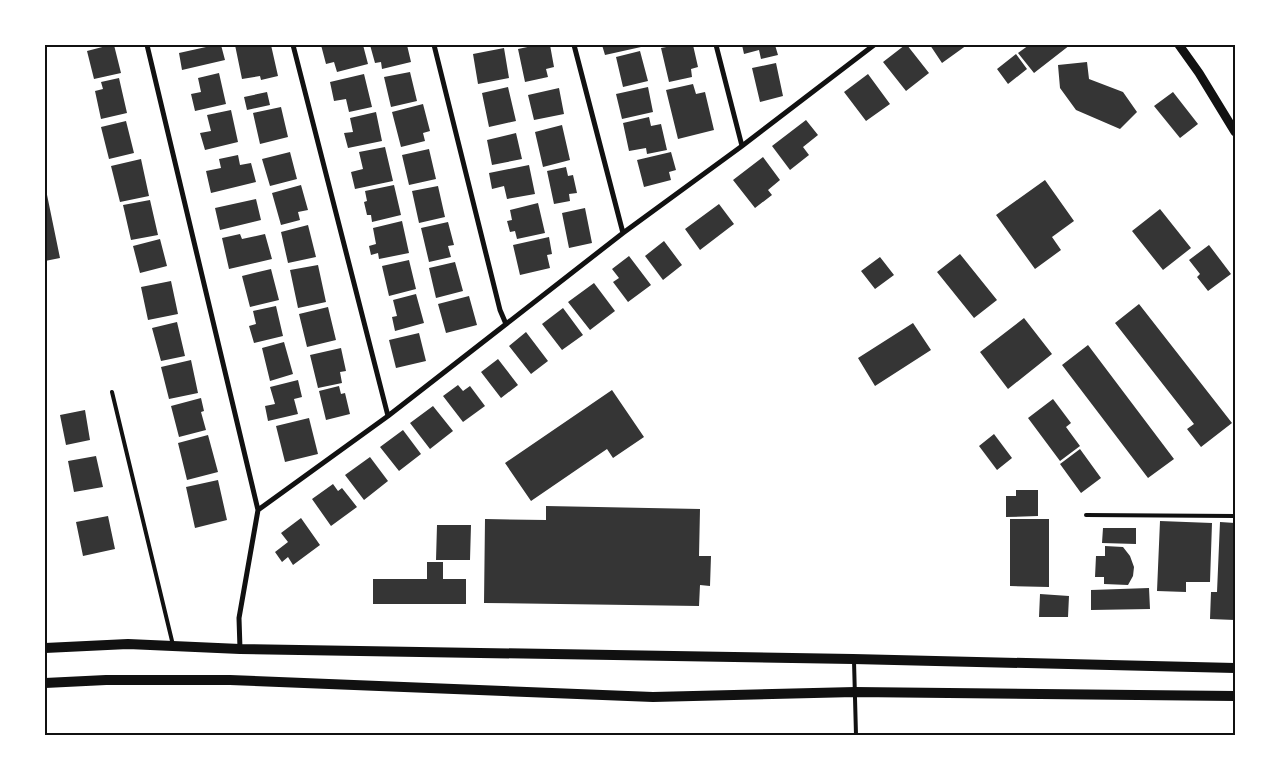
<svg xmlns="http://www.w3.org/2000/svg" width="1280" height="780" font-family="Figtree,sans-serif">
<rect width="100%" height="100%" fill="#fff"/>
<path fill="#353535" d="M110,45H114L121,73L94,79L87,51Z
M215,45H221L225,60L182,70L179,53Z
M235,45H271L278,76L261,80L260,76L242,79Z
M321,45H363L368,64L337,72L334,62L326,64Z
M370,45H407L411,62L382,69L381,62L375,63Z
M537,45H550L554,67L546,69L548,77L525,82L518,49Z
M602,45H640L641,47L605,55Z
M677,45H693L698,67L691,69L692,77L669,82L661,48Z
M742,45H775L778,55L761,59L759,50L744,54Z
M905,45H907L929,73L906,91L883,62Z
M930,45H967L942,63Z
M1029,45H1070L1034,73L1018,53Z
M504,48L509,78L478,84L473,54Z
M640,51L648,81L623,87L616,57Z
M1016,54L1027,69L1008,84L997,69Z
M1087,62L1089,79L1123,92L1137,112L1120,129L1076,110L1060,88L1058,65Z
M776,63L783,96L760,102L752,68Z
M410,72L417,101L391,107L384,77Z
M219,73L226,104L195,111L191,94L201,92L198,78Z
M364,74L372,107L349,112L346,99L334,101L330,82Z
M868,74L890,104L866,121L844,92Z
M119,78L127,113L101,119L95,91L103,89L101,82Z
M693,84L696,94L705,92L714,130L678,139L666,90Z
M508,87L516,121L489,127L482,93Z
M648,87L653,112L622,119L616,94Z
M559,88L564,114L534,120L528,95Z
M267,92L270,105L247,110L244,97Z
M1173,92L1198,124L1180,138L1154,106Z
M423,104L430,131L423,133L425,141L401,147L392,112Z
M281,107L288,137L260,144L253,113Z
M231,110L238,142L205,150L200,133L211,131L207,115Z
M376,112L382,141L348,148L344,133L353,132L350,118Z
M649,117L651,126L661,124L667,150L647,154L646,148L629,151L623,123Z
M806,120L818,135L803,147L809,155L790,170L772,146Z
M126,121L134,153L109,159L101,127Z
M562,125L570,160L543,167L535,132Z
M516,133L522,159L492,165L487,140Z
M385,147L393,181L355,189L351,172L363,169L359,152Z
M429,149L436,179L409,185L402,155Z
M290,152L297,179L270,186L262,159Z
M671,152L676,170L669,172L671,180L644,187L637,160Z
M238,155L240,165L251,163L256,182L211,193L206,171L221,168L219,159Z
M763,157L780,180L768,190L772,195L755,208L733,180Z
M141,159L149,196L120,202L111,166Z
M529,165L535,194L507,199L504,186L492,189L489,173Z
M566,167L568,176L573,175L577,193L569,194L570,201L554,204L547,171Z
M1045,180L1074,221L1052,237L1061,250L1035,269L996,215Z
M45,185L60,258L45,261Z
M301,185L308,210L298,212L300,220L281,225L272,193Z
M394,185L401,215L372,222L371,215H367L364,202L367,201L365,191Z
M438,186L445,217L419,223L412,191Z
M256,199L261,220L220,230L215,208Z
M150,200L158,235L131,240L123,205Z
M538,203L545,233L517,239L515,231L510,232L507,221L512,220L510,210Z
M719,204L734,224L700,250L685,229Z
M585,208L592,243L569,248L562,213Z
M1160,209L1191,248L1163,270L1132,231Z
M402,221L409,253L379,259L378,253L371,255L369,246L376,244L373,228Z
M448,222L454,245L448,246L451,257L429,262L421,228Z
M308,225L316,257L288,263L281,232Z
M240,234L242,239L265,234L272,259L229,269L222,238Z
M549,237L552,254L547,255L550,268L520,275L513,245Z
M160,239L167,266L140,273L133,246Z
M664,241L682,265L663,280L645,256Z
M1209,245L1231,274L1208,291L1197,277L1200,274L1189,260Z
M960,254L997,300L974,318L937,272Z
M629,256L651,285L628,302L613,282L619,278L612,269Z
M880,257L894,275L875,289L861,271Z
M409,260L416,289L389,296L382,266Z
M455,262L463,291L436,298L429,268Z
M318,265L326,302L298,308L290,270Z
M271,269L279,300L250,307L242,276Z
M171,281L178,314L148,320L141,287Z
M594,283L615,311L590,330L568,302Z
M416,294L424,323L395,331L392,317L397,316L393,300Z
M469,296L477,325L446,333L438,304Z
M1139,304L1232,423L1201,447L1187,429L1194,424L1115,323Z
M276,306L283,336L254,343L249,326L256,324L253,311Z
M328,307L336,340L307,347L299,314Z
M563,308L583,335L562,350L542,324Z
M1024,318L1052,354L1008,389L980,352Z
M177,322L185,356L161,361L152,328Z
M913,323L931,350L875,386L858,358Z
M526,332L548,361L531,374L509,346Z
M419,333L426,361L396,368L389,340Z
M284,342L293,374L270,381L262,348Z
M1088,345L1174,459L1148,478L1062,365Z
M341,348L346,371L340,372L342,383L318,388L310,355Z
M498,359L518,385L501,398L481,372Z
M191,360L198,393L169,399L161,367Z
M298,380L302,397L294,399L298,414L268,421L265,406L275,404L270,387Z
M458,385L463,391L470,386L485,406L463,422L443,396Z
M339,386L341,394L345,393L350,414L326,420L319,391Z
M612,390L644,437L613,458L607,449L531,501L505,463Z
M201,398L204,411L201,412L206,430L179,437L171,406Z
M1053,399L1071,423L1066,427L1080,446L1060,461L1028,418Z
M433,406L453,431L430,449L410,423Z
M85,410L90,440L66,445L60,415Z
M309,418L318,454L285,462L276,426Z
M403,430L421,454L399,471L380,447Z
M994,434L1012,458L997,470L979,446Z
M208,435L218,472L187,480L178,443Z
M1080,449L1101,478L1081,493L1060,464Z
M96,456L103,487L74,492L68,461Z
M370,457L388,481L364,500L345,475Z
M218,480L227,520L195,528L186,487Z
M333,484L338,491L342,488L357,507L331,526L312,499Z
M1016,490H1038V516L1006,517V496H1016Z
M546,506L700,509L699,556H711L710,586L700,585L699,606L484,603L485,519L546,520Z
M108,516L115,549L83,556L76,522Z
M301,518L320,545L293,565L288,557L282,562L275,552L288,542L281,533Z
M1010,519H1049V587L1010,586Z
M1160,521L1212,523L1210,582H1186V592L1157,591Z
M1220,522L1235,523V620L1210,619L1211,592H1217Z
M437,525H471L470,560H436Z
M1103,528H1136V544L1102,543Z
M1105,546L1123,547L1130,556L1134,567L1133,576L1128,585L1104,584V577H1095L1096,556H1105Z
M427,562H443V579H466V604H373V579H427Z
M1149,588L1150,609L1091,610V590Z
M1040,594L1069,596L1068,617H1039Z"/>
<g fill="none" stroke-linecap="round" stroke-linejoin="round">
<path stroke="#111" stroke-width="4" d="M112,392L173,645
M1086,515L1235,516
M854,661L856,735"/>
<path stroke="#111" stroke-width="5" d="M147,45L258,510L239,618L240,649
M293,45L388,416
M434,45L500,310L506,324
M574,45L623,233
M716,45L742,146
M258,510L388,416L623,233L742,146L874,45"/>
<path stroke="#111" stroke-width="9" d="M1179,45L1199,73L1235,132"/>
<path stroke="#111" stroke-width="10" d="M45,648L128,644L240,649L853,659L1235,668
M45,683L106,680H230L653,697L855,692L1235,696"/>
</g>
<rect width="1280" height="780" fill="none" stroke="#ffffff" stroke-width="92"/>
<rect x="46" y="46" width="1188" height="688" fill="none" stroke="#111" stroke-width="2"/>
</svg>
